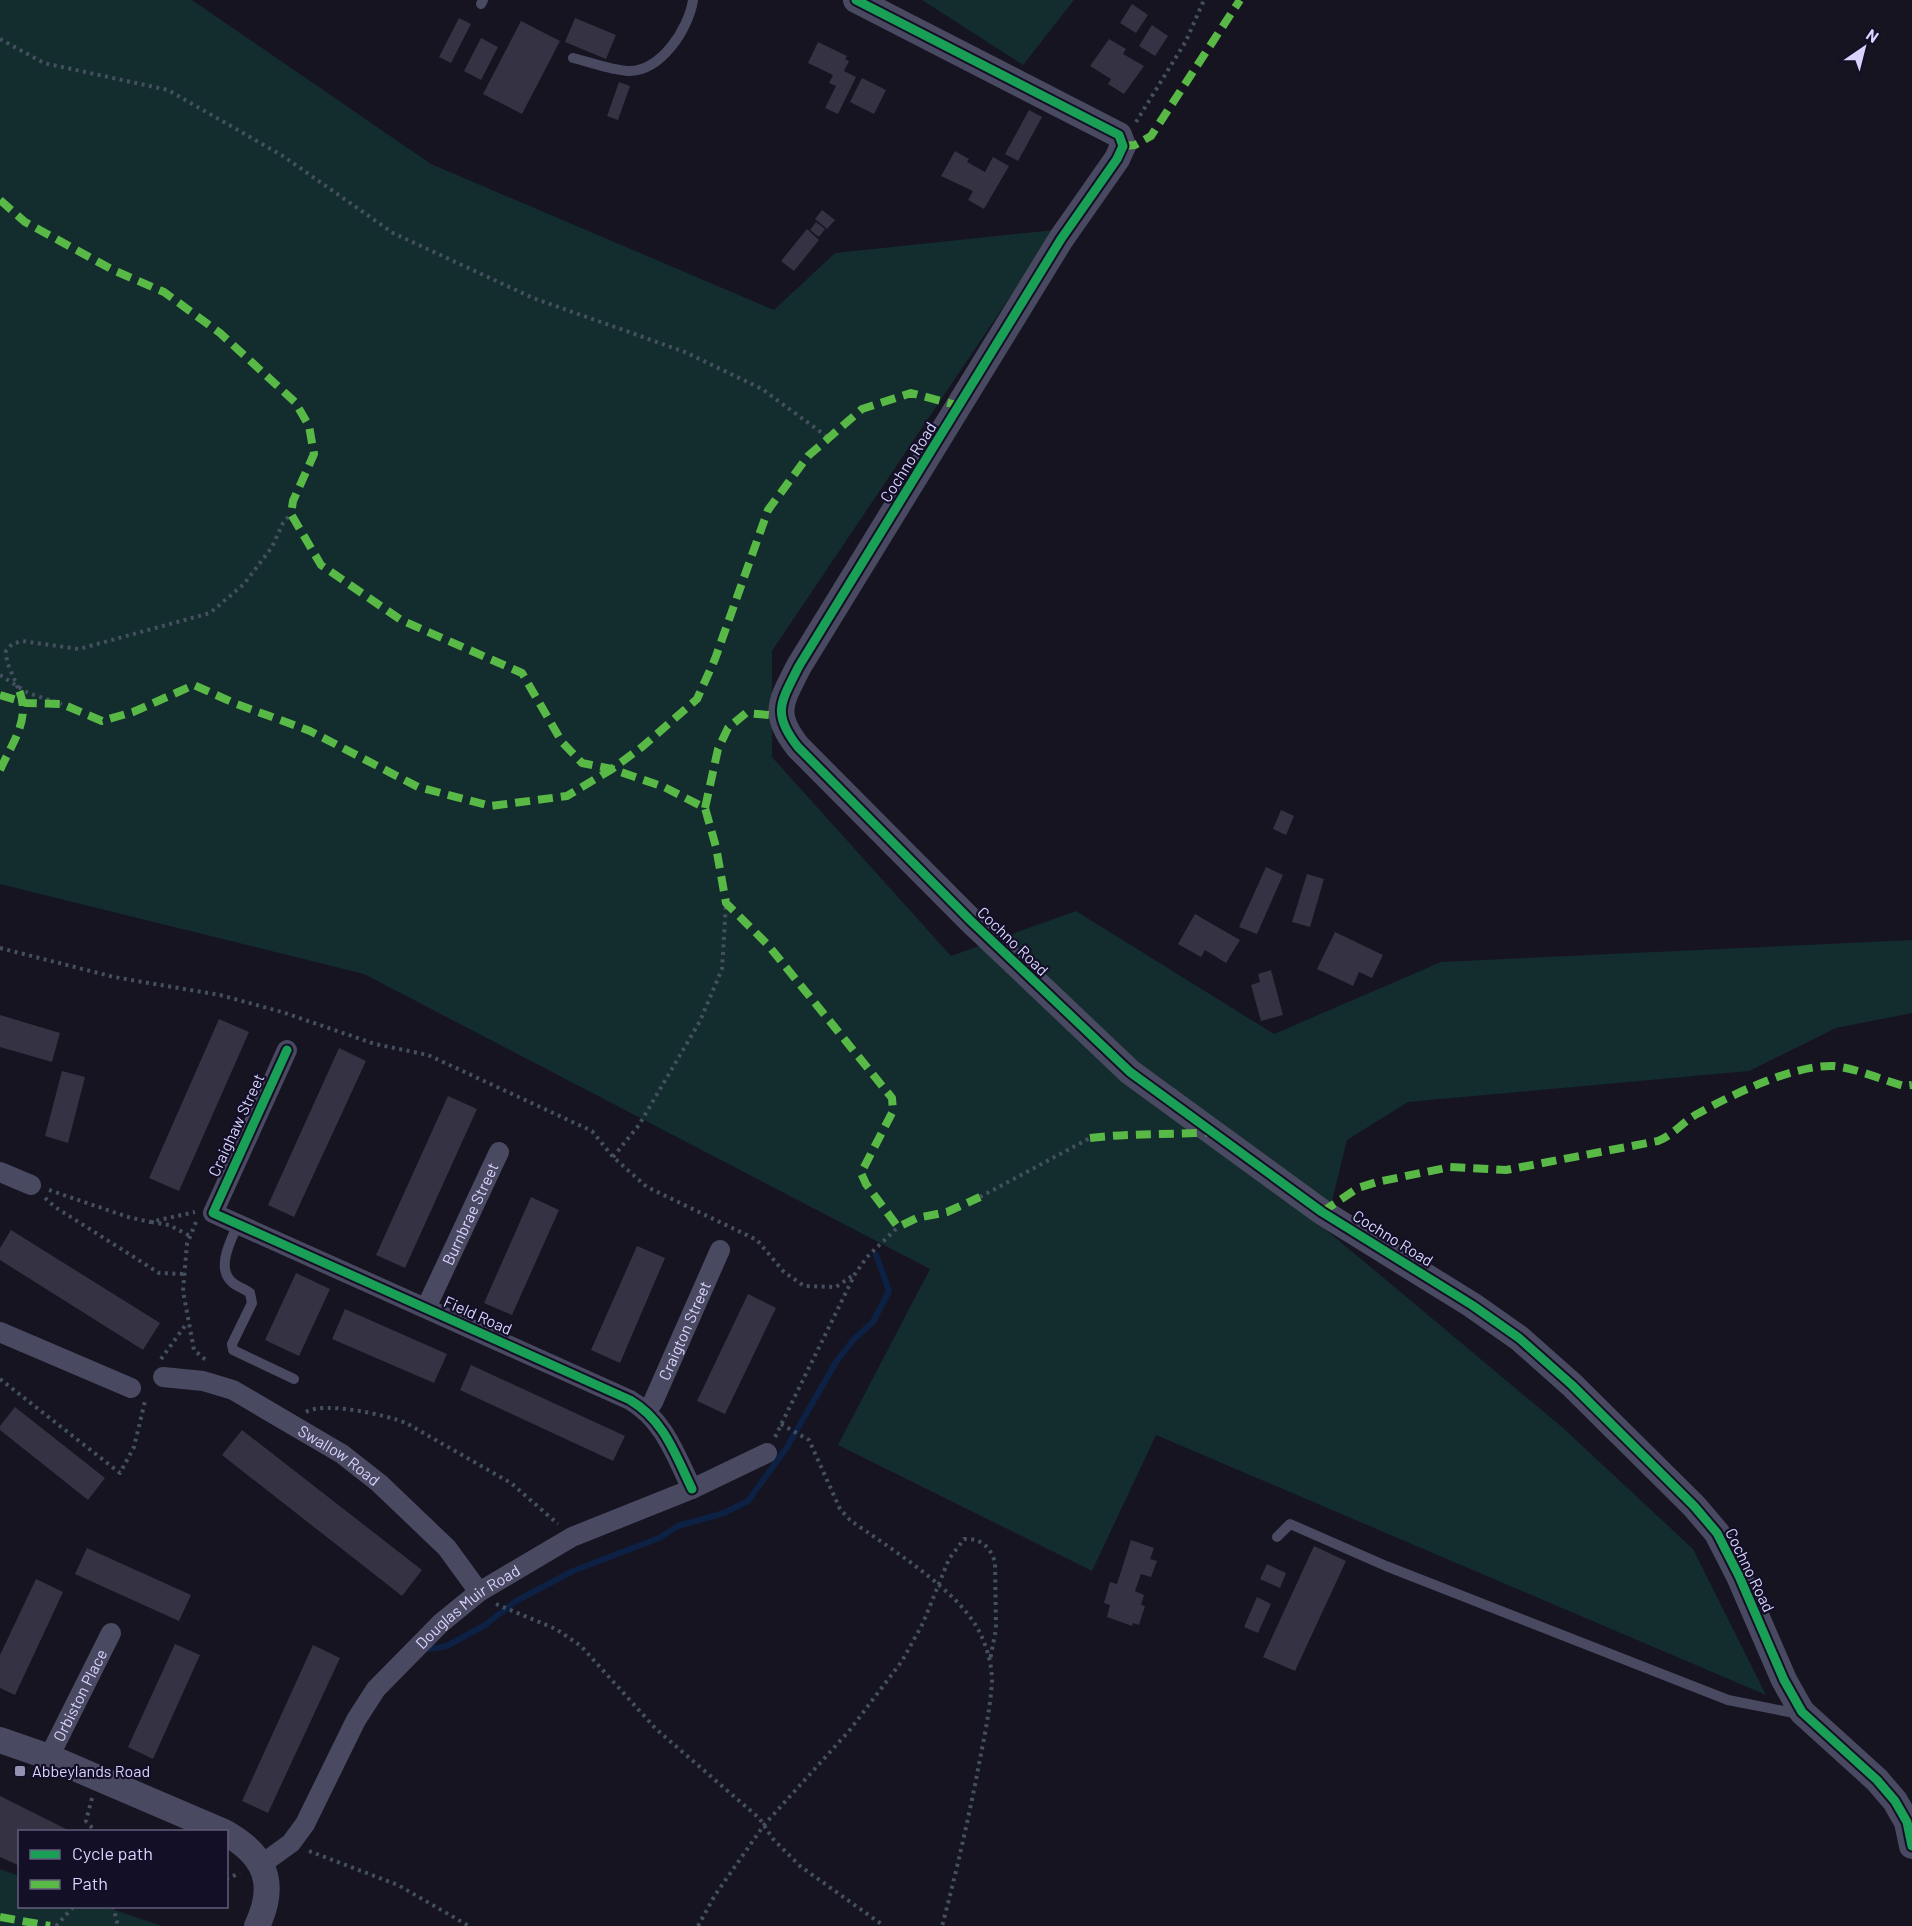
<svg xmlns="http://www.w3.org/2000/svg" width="1912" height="1926" font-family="Barlow,sans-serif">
<rect width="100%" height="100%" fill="#161421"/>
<path fill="#132c2d" d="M0,0H192L431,164L774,310L835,253L1055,230L772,651V757L951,956L1076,911L1274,1034L1441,962L1912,940V1013L1836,1028L1749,1071L1408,1102L1347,1140L1325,1229L1562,1427L1693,1549L1766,1695L1156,1435L1092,1571L838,1445L930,1269L364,974L0,884Z
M922,0H1074L1023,65Z
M0,1869L19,1876L20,1906L106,1907L162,1926H0Z"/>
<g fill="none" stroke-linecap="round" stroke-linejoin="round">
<path stroke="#0d2144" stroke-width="6" d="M430,1649L447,1646L485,1625L516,1601L573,1571L659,1538L678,1526L724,1513L748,1501L787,1447L836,1362L854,1339L873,1322L889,1291L876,1255"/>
</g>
<path fill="#343243" d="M1132,4L1148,15L1136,33L1120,23Z
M459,18L471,24L451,63L439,57Z
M575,18L616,35L606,59L565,42Z
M521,21L560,41L522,114L483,94Z
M1152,25L1168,36L1155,56L1139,46Z
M481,38L498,47L481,80L464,71Z
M1109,39L1126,49L1123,54L1144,66L1124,94L1108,84L1111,79L1090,66Z
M818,42L847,56L845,59L849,61L844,71L856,77L838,114L825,108L836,86L829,83L833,75L808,63Z
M862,78L886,90L874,114L850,102Z
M619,82L630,86L618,120L607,116Z
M1029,110L1042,117L1018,161L1005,154Z
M955,151L969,159L967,162L985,172L993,157L1009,166L984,209L968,200L973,191L941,176Z
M822,210L835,220L827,229L815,219Z
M816,222L825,229L819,237L810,230Z
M807,229L819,240L794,271L781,261Z
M1281,810L1294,816L1286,835L1273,829Z
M1266,867L1283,875L1257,934L1239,927Z
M1307,874L1324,879L1310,927L1292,922Z
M1195,914L1240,940L1226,963L1205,950L1201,957L1178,944Z
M1335,932L1383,955L1372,978L1359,972L1353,986L1317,969Z
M1271,970L1283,1015L1261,1021L1251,985L1260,982L1258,974Z
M0,1015L60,1033L52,1062L0,1047Z
M219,1019L249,1032L179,1191L149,1178Z
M339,1048L366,1061L294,1217L268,1205Z
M62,1071L85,1077L68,1143L45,1136Z
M448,1096L477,1109L405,1268L376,1255Z
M531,1197L559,1210L512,1315L484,1303Z
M11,1230L160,1323L143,1350L0,1260V1248Z
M637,1246L665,1258L620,1363L591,1350Z
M296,1273L330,1289L299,1356L265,1340Z
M748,1294L776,1308L725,1414L697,1401Z
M345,1309L447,1354L434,1383L332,1339Z
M471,1365L625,1436L613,1461L460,1390Z
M15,1407L105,1478L88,1500L0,1430V1426Z
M242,1430L422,1570L402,1596L222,1455Z
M1131,1540L1154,1548L1150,1559L1157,1561L1151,1577L1141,1574L1135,1591L1144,1595L1141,1605L1145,1606L1139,1625L1133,1623L1132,1626L1107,1617L1110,1605L1104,1603L1110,1582L1117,1584Z
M1314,1546L1346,1561L1295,1671L1263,1657Z
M87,1548L191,1595L179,1621L75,1574Z
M1267,1564L1286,1573L1280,1588L1260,1579Z
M36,1579L63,1592L15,1695L0,1688V1655Z
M1257,1597L1271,1604L1258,1633L1244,1627Z
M175,1644L200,1655L153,1759L128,1747Z
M313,1645L340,1658L268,1813L242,1801Z
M0,1796L66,1829L65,1832H20V1866L0,1857Z"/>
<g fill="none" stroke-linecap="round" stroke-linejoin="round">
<path stroke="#44505f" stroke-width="4" stroke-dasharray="3 4.5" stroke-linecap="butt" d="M0,39L44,63L168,90L283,156L393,233L533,298L685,352L762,389L829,438
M1136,122L1186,41L1204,0
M0,675L28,693L62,704
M18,688L7,662L6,651L12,644L22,641L79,649L210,613L244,584L272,547L283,523L291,514
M0,948L114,977L220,995L282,1012L375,1044L428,1055L592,1131L613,1157L647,1187L757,1240L784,1272L804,1286L836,1287L855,1274
M613,1157L639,1125L700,1021L722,969L726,903
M49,1190L128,1217L150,1222L195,1212
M980,1197L1090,1138
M45,1198L55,1207L159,1273L184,1274
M151,1222L169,1225L190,1236
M196,1222L187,1244L183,1291L194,1350L207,1361
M161,1359L187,1323
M0,1379L120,1473L134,1447L145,1401
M306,1412C324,1401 387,1415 406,1423L511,1483L558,1524
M781,1424L809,1440L840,1509L850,1520C889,1548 959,1590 980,1633C987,1647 992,1665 992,1681C990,1714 982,1747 976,1780C966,1829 955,1878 942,1926
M775,1437L855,1274L867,1257L898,1227
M496,1604L556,1629L581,1646L656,1729L759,1818L773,1839L800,1866L884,1926
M92,1798L86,1821L96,1832
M309,1851L398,1885L469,1926
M226,1879L240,1873
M113,1906L118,1926
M56,1926L74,1906
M698,1926L715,1895L764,1825L849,1731L902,1661L923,1623L949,1559L964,1539C981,1538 990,1547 995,1562L996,1629L990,1660"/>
<path stroke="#4a4962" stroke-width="10" d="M481,4L483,0
M573,58C590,62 610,70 628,71C661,72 689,28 693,0
M238,1224C231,1240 215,1269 233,1283C238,1287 245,1289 250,1293L252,1303L232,1344L233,1350L294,1379
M1277,1537L1290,1524L1386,1566L1728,1700L1799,1714"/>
<g stroke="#4a4962" stroke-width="20">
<path d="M287,1050L213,1213L630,1400C664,1420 675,1454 692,1489"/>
<path d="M0,1172L31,1185"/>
<path id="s1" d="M426,1308L499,1152"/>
<path d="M0,1332L131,1388"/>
<path id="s2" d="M163,1377L203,1381L233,1390L342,1454L379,1483L447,1548L479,1592"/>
<path id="s3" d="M647,1410L653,1402L720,1250"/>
<path id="s4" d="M49,1757L111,1633"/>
<path id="s5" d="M262,1864L291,1843L305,1824L356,1720L376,1689L441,1623L479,1592L572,1537L692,1489L767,1453"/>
</g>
<path stroke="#4a4962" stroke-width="26" d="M856,0L1119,135L1123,146L1117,159L1061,239L799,666C781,702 771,713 798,747L971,921L1130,1072L1322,1212L1472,1305L1519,1338L1572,1385L1694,1506L1717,1533L1739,1576L1784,1680L1802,1712L1877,1780L1895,1801L1907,1822L1912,1846
M0,1740L49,1757L224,1832
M226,1833C266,1856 277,1884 257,1926"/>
<path stroke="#58b947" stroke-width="8" stroke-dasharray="15 8" stroke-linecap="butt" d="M1123,146L1135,145L1151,136L1240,0
M0,200L25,222L113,270L164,292L220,333L295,402L309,426L314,454L293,501L291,514L321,565L401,620L522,673L562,742L582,763L612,769L642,747L697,699L715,659L768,510L808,456L862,409L911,393L960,406
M0,695L26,703L62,704L102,721L133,712L194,685L234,703L310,731L418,787L491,806L567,796L612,769L664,787L705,808L716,847L726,903L768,945L892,1098L893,1111L861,1173L866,1184L898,1227L917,1218L947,1212L980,1197
M0,770C13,741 32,718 18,688
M705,808L718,749L728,728L746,713L780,716
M1090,1138C1131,1133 1171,1135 1212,1132
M1322,1212L1358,1188L1377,1182L1450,1167L1506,1170L1658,1141C1674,1135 1683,1121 1699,1113C1733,1094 1793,1065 1833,1066C1856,1068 1882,1080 1904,1086L1912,1085
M0,1917L50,1926"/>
<defs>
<path id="cycleway" d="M856,0L1119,135L1123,146L1117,159L1061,239L799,666C781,702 771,713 798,747L971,921L1130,1072L1322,1212L1472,1305L1519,1338L1572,1385L1694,1506L1717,1533L1739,1576L1784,1680L1802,1712L1877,1780L1895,1801L1907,1822L1912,1846
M287,1050L213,1213L630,1400C664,1420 675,1454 692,1489"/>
</defs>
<use href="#cycleway" stroke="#130f26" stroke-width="13"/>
<use href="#cycleway" stroke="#1a9f57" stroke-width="9"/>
</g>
<rect fill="#9591b1" stroke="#130f26" stroke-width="2" x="14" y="1765" width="12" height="12" rx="3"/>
<g text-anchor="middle" stroke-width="4.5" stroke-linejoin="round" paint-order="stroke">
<g font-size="16" fill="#d9d4ff" stroke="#130f26">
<text transform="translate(908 462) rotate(-58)" y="6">Cochno Road</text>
<text transform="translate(1013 941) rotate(44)" y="6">Cochno Road</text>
<text transform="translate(236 1125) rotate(-65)" y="6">Craighaw Street</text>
<text dy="6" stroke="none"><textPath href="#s1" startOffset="104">Burnbrae Street</textPath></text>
<text transform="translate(1393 1238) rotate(32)" y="6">Cochno Road</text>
<text transform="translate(478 1315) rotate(24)" y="6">Field Road</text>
<text dy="6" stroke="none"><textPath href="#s3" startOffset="88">Craigton Street</textPath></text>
<text dy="6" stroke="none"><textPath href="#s2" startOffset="196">Swallow Road</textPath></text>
<text transform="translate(1750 1570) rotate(64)" y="6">Cochno Road</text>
<text dy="6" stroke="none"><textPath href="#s5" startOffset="336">Douglas Muir Road</textPath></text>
<text dy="6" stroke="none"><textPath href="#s4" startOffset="69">Orbiston Place</textPath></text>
</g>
<g font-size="16" fill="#d9d4ff" stroke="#130f26" text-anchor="start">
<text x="32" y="1777">Abbeylands Road</text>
</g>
</g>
<rect x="18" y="1830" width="210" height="78" fill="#130f26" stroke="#625e7d" stroke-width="1.5"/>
<rect x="30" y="1850" width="30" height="9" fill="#1a9f57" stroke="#625e7d" stroke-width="1.5"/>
<text x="72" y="1860" font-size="18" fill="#d9d4ff">Cycle path</text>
<rect x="30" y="1880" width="30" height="9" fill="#58b947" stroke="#625e7d" stroke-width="1.5"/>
<text x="72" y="1890" font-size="18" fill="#d9d4ff">Path</text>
<g transform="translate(1864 48) rotate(35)" stroke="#130f26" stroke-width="4.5" paint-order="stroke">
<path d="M0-4.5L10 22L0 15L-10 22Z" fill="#d9d4ff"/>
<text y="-9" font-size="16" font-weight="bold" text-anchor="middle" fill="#d9d4ff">N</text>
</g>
</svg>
